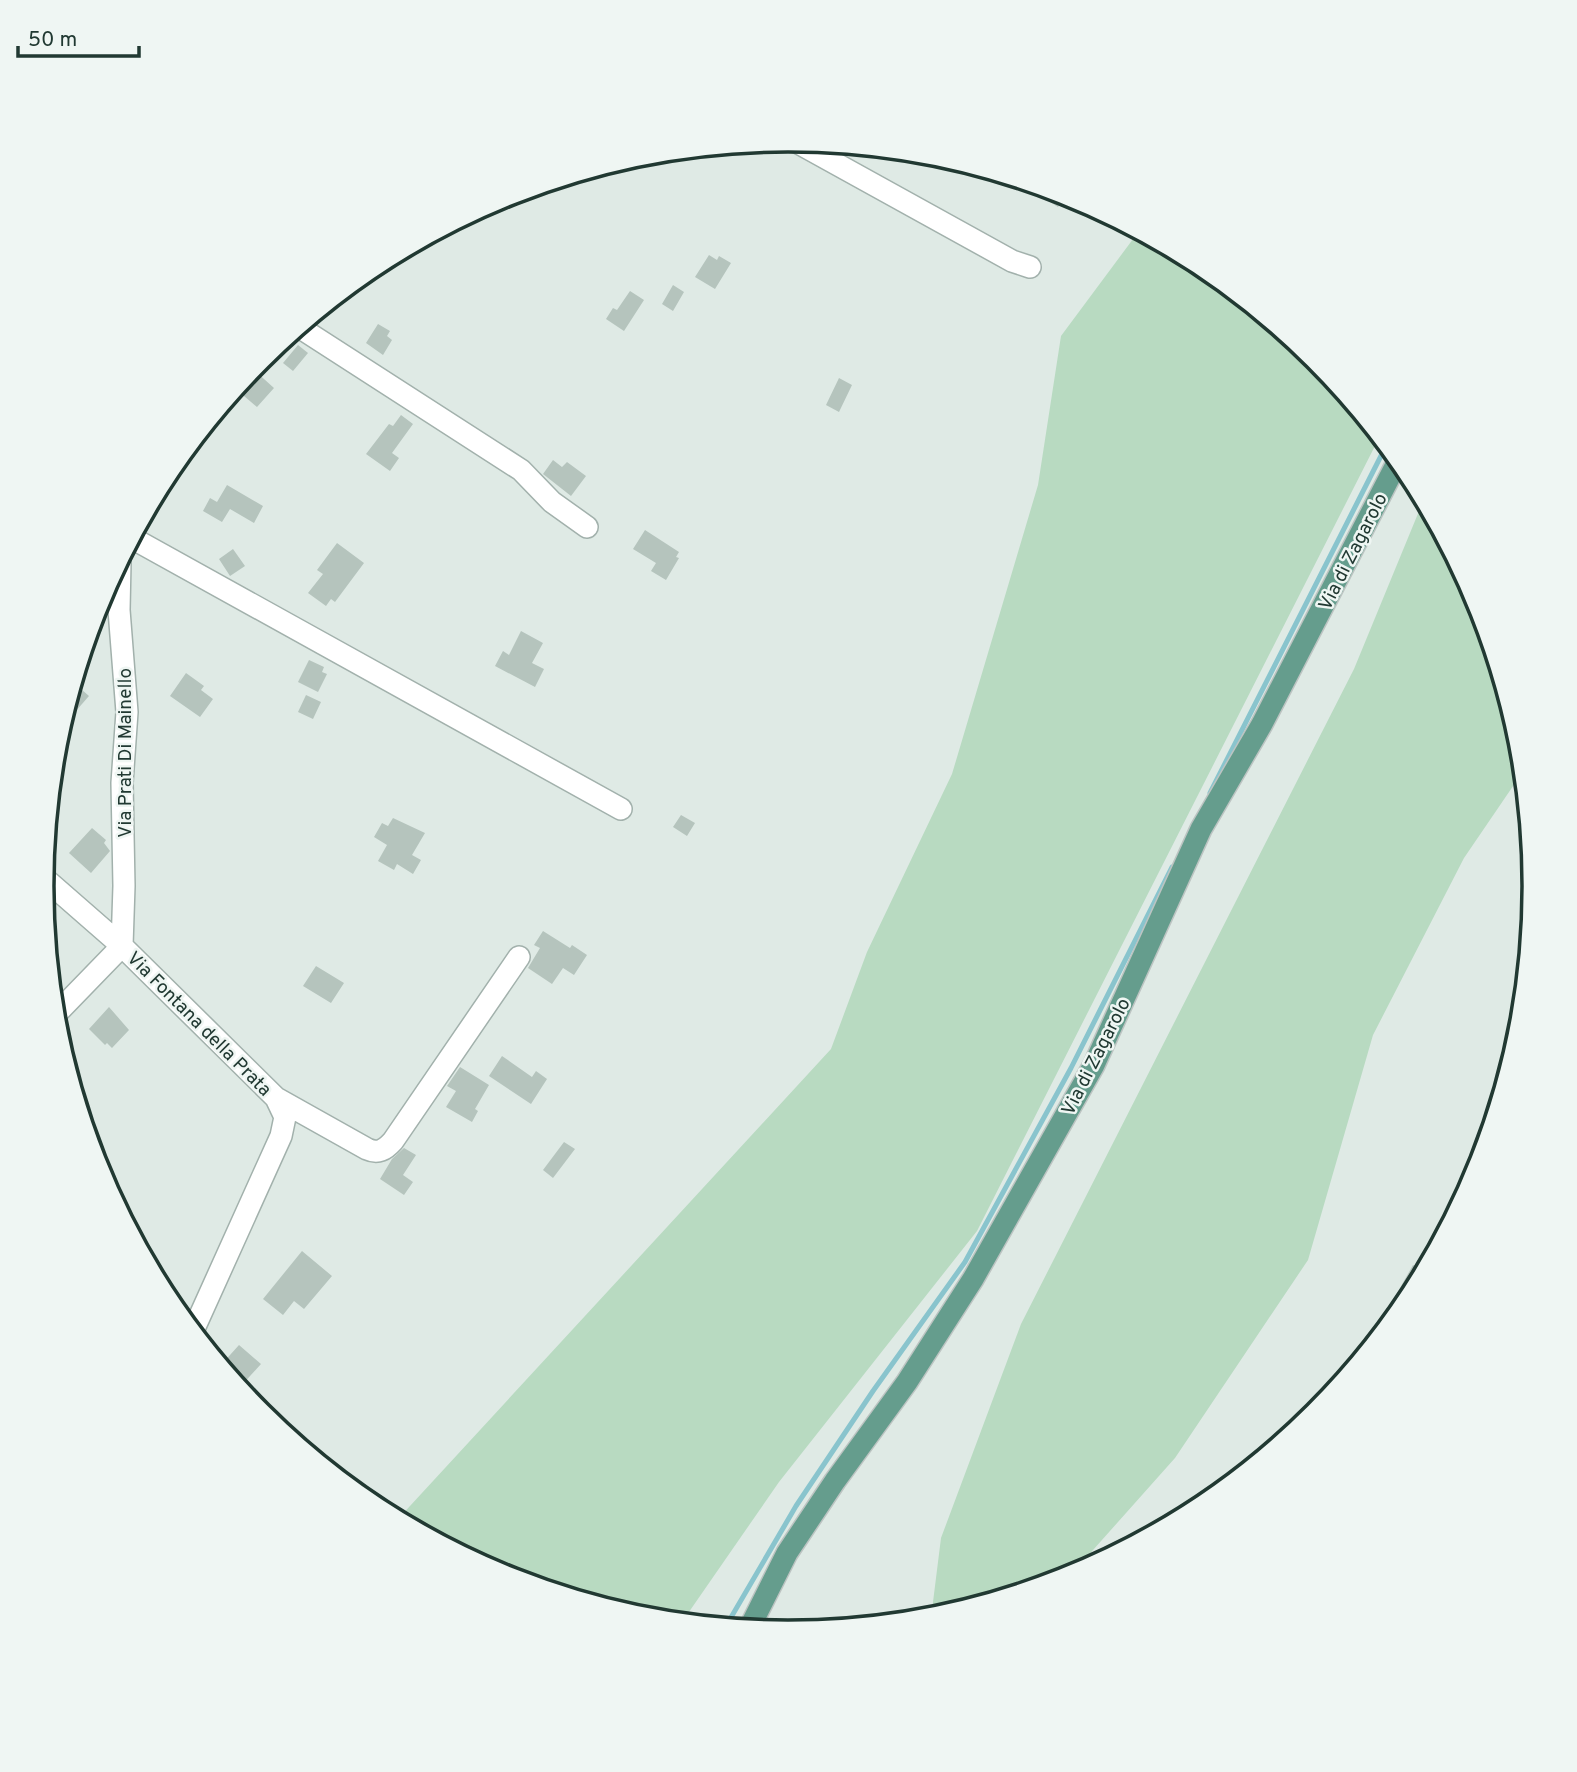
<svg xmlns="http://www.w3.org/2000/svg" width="1577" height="1772" font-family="Overpass,sans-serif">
<rect width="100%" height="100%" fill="#dfeae5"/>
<path fill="#b8dac1" d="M1139,231L1204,266L1317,358L1380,436L977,1231L779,1482L682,1622L642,1618L502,1576L398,1519L831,1049L867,952L952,774L1038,485L1061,336Z
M1424,499L1478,601L1521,741L1524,770L1464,858L1373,1035L1308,1260L1175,1458L1069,1577L931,1618L941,1538L1021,1324L1354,669Z"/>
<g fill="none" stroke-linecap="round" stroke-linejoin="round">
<path stroke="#89c4cd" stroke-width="5" d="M1210,793L1387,444
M726,1626L796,1506L873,1391L965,1262L1071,1068L1172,867"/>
</g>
<path fill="#b5c4bd" d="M1027,182L1054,190L1066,194L1058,207L1025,186Z
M709,255L717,260L719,256L731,263L715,289L695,277Z
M673,285L684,292L673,311L662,304Z
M630,291L644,300L624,331L606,319L613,308L617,310Z
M378,324L390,331L387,336L392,340L383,355L366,343Z
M298,345L308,353L293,371L283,363Z
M254,370L274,388L257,407L237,390Z
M839,378L852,385L839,412L826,405Z
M401,415L413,424L392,453L399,458L390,471L366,454L389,424L393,426Z
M553,460L562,467L567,462L586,476L571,496L543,474Z
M227,485L263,506L254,523L230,509L222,522L203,511L210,498L217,502Z
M645,530L679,552L676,557L679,558L666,580L651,571L656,563L633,549Z
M337,543L364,563L335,602L331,599L326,606L308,593L323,574L317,570Z
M233,549L245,566L230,576L219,559Z
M521,631L543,643L532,663L544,669L535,687L495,666L503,651L509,655Z
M309,660L324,667L322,672L327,674L318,692L298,682Z
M186,673L204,686L201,690L213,699L200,717L170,696Z
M74,683L89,696L75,712L67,705Z
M306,695L321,702L313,719L298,712Z
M681,815L695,823L687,836L673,827Z
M393,818L425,833L412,855L421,860L413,874L397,864L394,870L378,861L387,845L374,837L382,823L388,826Z
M92,828L106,840L104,843L110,851L91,873L69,853Z
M543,931L570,948L572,945L587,955L574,975L563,968L552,984L528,968L540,948L534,945Z
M316,966L344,983L331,1003L303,986Z
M109,1007L129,1030L112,1048L107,1043L105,1045L89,1029Z
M502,1056L532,1077L536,1071L547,1079L531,1104L489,1076Z
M460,1067L489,1085L475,1109L478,1111L472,1122L446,1107L456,1091L447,1086Z
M564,1142L575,1149L553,1178L543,1170Z
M404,1148L416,1155L403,1175L413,1182L404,1195L380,1179L392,1159Z
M302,1251L332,1276L304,1309L294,1301L283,1315L263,1299Z
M1413,1265L1425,1271L1403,1308L1392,1302Z
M239,1345L261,1364L239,1388L221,1365Z"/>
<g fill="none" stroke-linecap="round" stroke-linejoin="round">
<defs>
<path id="minor" d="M793,140L1012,261L1030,267
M299,327L521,470L552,502L587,527
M132,538L621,809
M120,562L119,610L127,712L122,783L124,886L122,946L276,1098L285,1117L281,1136L193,1331
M43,877L122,946L55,1015
M276,1098L367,1149C378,1154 385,1150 393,1141L519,957"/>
<path id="major" d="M749,1629L787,1553L835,1481L907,1382L973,1279L1094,1065L1201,829L1262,724L1399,459"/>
</defs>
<use href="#minor" stroke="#a2b1ac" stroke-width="24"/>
<use href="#major" stroke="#bcc4c2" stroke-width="24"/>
<use href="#minor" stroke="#fff" stroke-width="21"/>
<use href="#major" stroke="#659d8d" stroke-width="21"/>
</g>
<g text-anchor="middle" stroke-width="5" stroke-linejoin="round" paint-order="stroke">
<g font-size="19" fill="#213932" stroke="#eff6f3">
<text transform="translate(1352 551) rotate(-63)" y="7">Via di Zagarolo</text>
<text transform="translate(124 753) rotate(-90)" y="7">Via Prati Di Mainello</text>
<text transform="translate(200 1023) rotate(45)" y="7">Via Fontana della Prata</text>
<text transform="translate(1095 1056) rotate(-63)" y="7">Via di Zagarolo</text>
</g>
</g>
<path d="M0 0H1577V1772H0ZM54 886a734 734 0 1 1 1468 0a734 734 0 1 1-1468 0Z" fill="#eff6f3" fill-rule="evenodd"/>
<path fill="none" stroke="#213932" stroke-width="3.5" d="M54 886a734 734 0 1 1 1468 0a734 734 0 1 1-1468 0Z"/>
<path d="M18 46v10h121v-10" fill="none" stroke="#213932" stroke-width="3.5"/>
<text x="28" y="46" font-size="21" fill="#213932" stroke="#eff6f3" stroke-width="5" paint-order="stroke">50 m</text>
</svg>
